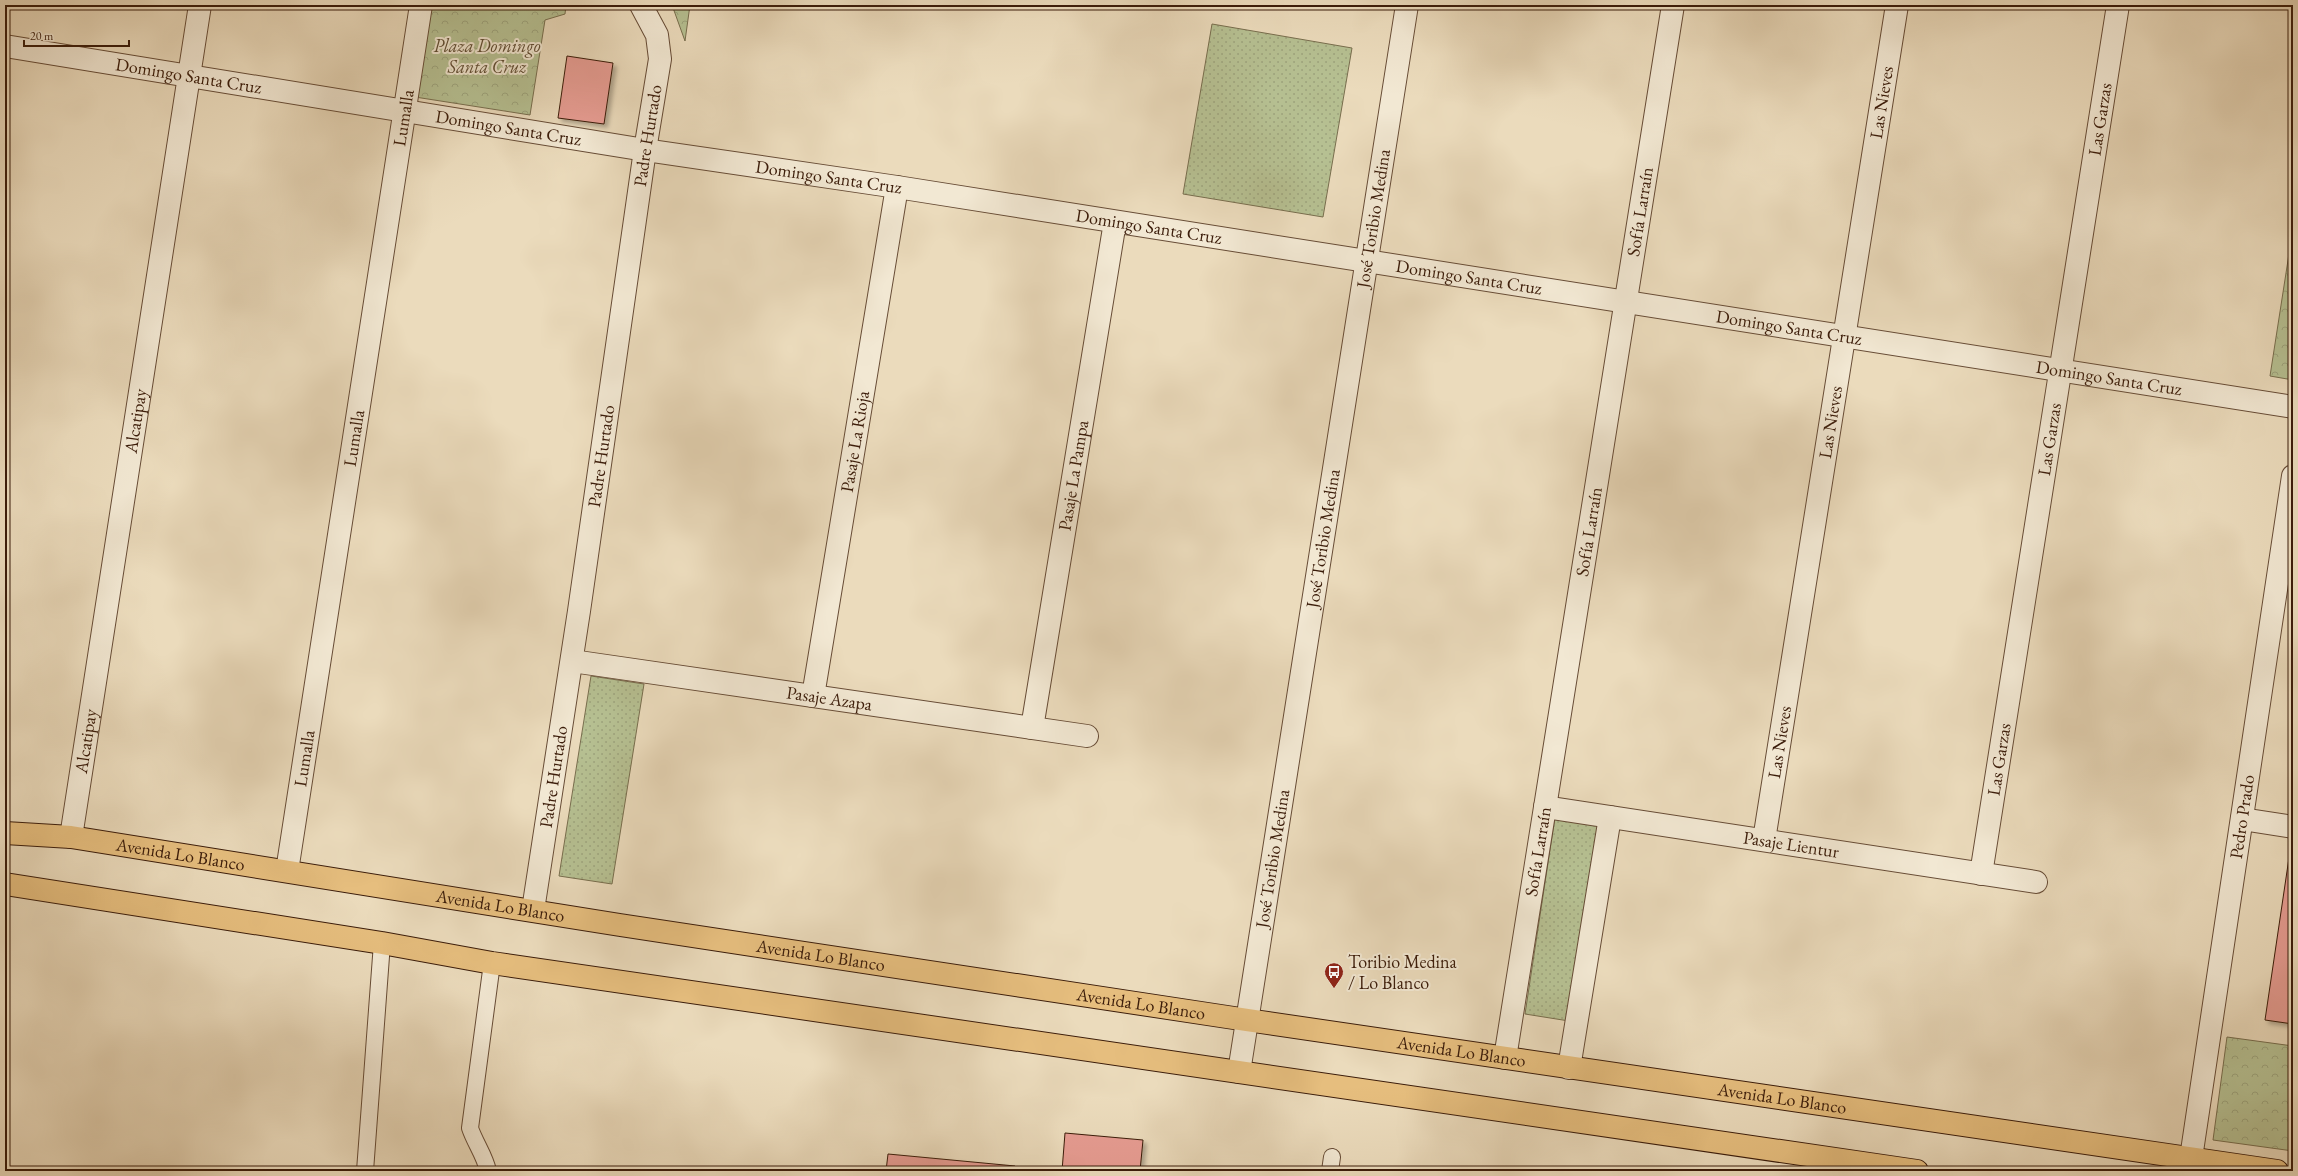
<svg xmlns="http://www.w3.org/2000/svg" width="2298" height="1176" font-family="'EB Garamond',serif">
<defs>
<pattern id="grass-dots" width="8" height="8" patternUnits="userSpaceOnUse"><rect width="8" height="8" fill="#b6c092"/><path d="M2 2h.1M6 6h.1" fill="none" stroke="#9da47d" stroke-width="1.8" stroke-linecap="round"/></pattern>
<pattern id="park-crowns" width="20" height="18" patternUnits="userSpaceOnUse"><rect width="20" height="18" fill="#b6c092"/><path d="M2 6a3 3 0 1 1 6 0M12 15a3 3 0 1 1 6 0" fill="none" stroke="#9da47d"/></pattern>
<filter id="shadow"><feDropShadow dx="3.5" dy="3.5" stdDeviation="2" flood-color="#0004"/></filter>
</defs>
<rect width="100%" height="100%" fill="#ebdbbc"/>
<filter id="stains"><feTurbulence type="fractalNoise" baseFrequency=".005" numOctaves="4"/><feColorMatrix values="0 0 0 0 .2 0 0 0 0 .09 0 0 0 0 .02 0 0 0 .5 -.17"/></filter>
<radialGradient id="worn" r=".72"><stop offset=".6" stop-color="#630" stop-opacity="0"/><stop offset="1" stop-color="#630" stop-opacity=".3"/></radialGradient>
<path fill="url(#grass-dots)" stroke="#786e4e" d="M1212,24L1352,48L1323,217L1183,194Z
M591,676L644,684L612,884L559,876Z
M1555,817L1599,823L1569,1021L1525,1014Z"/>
<path fill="url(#park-crowns)" stroke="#786e4e" d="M431,5H566L565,14L545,20L530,115L415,97Z
M672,5H690L685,41Z
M2293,228V380L2270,376Z
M2227,1037L2293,1046V1151L2213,1140Z"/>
<path fill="#e69c92" stroke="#3b1c0a" filter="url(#shadow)" d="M567,56L613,63L604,124L558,118Z
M2290,851L2293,852V1024L2265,1020Z
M1065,1133L1143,1140L1140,1171H1062Z
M888,1154L1015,1166L1014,1171H886Z
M1213,1168L1251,1171H1213Z"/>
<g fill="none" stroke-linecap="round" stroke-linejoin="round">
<defs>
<path id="service" d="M365,1171L382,943
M488,1171C485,1156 475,1143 470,1128L492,963
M1330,1171L1332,1157"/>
<g id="minor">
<path id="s1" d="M5,46L645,150L897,187L2293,407"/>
<path id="s2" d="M572,661L1087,736"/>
<path id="s3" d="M813,696L897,187"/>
<path id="s4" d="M1032,728L1115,222"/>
<path id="s5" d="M1545,807L2036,882"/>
<path d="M2242,819L2293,827"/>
<path id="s6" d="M71,837L200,5"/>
<path id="s7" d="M1764,840L1897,5"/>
<path id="s8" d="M287,871L421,5"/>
<path id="s9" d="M1981,874L2118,5"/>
<path id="s10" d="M533,910L579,611L645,150L660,59L657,35L641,5"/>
<path id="s11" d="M1505,1058L1673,5"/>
<path d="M1569,1068L1610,817"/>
<path id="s12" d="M1239,1072L1407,5"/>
<path id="s13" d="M2191,1158L2293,476"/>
</g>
<g id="primary">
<path id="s14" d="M5,833L71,837L620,925L1247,1020L2277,1171"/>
<path d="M5,884L382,943L492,963L1917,1171"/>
</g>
</defs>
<use href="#service" stroke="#674c36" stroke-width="18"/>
<use href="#minor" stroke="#674c36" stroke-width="24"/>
<use href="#primary" stroke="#3b1c0a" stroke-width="24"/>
<use href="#service" stroke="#f2e8d3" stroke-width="16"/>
<use href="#minor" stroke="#f2e8d3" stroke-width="22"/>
<use href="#primary" stroke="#e6be7e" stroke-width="22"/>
</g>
<defs>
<symbol id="bus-pin" viewBox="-11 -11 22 30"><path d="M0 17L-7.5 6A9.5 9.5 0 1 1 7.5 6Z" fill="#8f2418" stroke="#f2e8d3"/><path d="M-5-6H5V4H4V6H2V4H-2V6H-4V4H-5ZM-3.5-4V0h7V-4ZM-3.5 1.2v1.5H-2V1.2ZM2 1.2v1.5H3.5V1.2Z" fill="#fff"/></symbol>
</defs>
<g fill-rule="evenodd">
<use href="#bus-pin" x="1323" y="961" width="22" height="30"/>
</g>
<g text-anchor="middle" stroke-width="4" stroke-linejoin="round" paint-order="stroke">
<g font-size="18" font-style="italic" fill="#604d33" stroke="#f2e8d3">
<text x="487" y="52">Plaza Domingo<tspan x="487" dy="21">Santa Cruz</tspan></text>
</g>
<g font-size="18" fill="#3b1c0a" stroke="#f2e8d3">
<text dy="6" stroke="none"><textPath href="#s1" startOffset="186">Domingo Santa Cruz</textPath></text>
<text dy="6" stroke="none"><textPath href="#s7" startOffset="747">Las Nieves</textPath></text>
<text dy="6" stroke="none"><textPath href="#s8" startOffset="762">Lumalla</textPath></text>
<text dy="6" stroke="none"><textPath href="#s9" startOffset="764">Las Garzas</textPath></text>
<text dy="6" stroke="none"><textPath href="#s1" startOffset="510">Domingo Santa Cruz</textPath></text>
<text dy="6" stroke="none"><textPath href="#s10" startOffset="783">Padre Hurtado</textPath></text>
<text dy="6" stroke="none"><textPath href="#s1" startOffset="834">Domingo Santa Cruz</textPath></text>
<text dy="6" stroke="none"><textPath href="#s11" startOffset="857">Sofía Larraín</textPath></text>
<text dy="6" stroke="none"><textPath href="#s12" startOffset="864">José Toribio Medina</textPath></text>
<text dy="6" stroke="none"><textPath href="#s1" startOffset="1158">Domingo Santa Cruz</textPath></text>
<text dy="6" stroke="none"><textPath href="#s1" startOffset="1482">Domingo Santa Cruz</textPath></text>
<text dy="6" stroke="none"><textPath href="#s1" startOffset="1806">Domingo Santa Cruz</textPath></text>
<text dy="6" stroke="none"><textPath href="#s1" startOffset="2130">Domingo Santa Cruz</textPath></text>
<text dy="6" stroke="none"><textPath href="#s6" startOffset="421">Alcatipay</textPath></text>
<text dy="6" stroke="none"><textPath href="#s7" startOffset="423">Las Nieves</textPath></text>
<text dy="6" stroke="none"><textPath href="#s8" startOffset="438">Lumalla</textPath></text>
<text dy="6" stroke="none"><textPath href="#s9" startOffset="440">Las Garzas</textPath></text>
<text dy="6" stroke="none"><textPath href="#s3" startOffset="258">Pasaje La Rioja</textPath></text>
<text dy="6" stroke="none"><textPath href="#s10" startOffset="459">Padre Hurtado</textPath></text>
<text dy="6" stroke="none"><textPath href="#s4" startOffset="256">Pasaje La Pampa</textPath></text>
<text dy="6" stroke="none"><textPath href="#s11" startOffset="533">Sofía Larraín</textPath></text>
<text dy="6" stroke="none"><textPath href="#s12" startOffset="540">José Toribio Medina</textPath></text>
<text dy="6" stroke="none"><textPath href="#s2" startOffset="260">Pasaje Azapa</textPath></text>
<text dy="6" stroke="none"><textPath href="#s6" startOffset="97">Alcatipay</textPath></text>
<text dy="6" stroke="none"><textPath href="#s7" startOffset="99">Las Nieves</textPath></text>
<text dy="6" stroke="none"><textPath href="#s8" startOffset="114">Lumalla</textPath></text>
<text dy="6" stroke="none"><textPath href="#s9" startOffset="116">Las Garzas</textPath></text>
<text dy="6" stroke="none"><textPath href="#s10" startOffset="135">Padre Hurtado</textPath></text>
<text dy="6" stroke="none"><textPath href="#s13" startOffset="345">Pedro Prado</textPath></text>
<text dy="6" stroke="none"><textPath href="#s5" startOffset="249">Pasaje Lientur</textPath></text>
<text dy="6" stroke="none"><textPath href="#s11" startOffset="209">Sofía Larraín</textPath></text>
<text dy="6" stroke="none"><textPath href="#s14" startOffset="177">Avenida Lo Blanco</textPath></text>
<text dy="6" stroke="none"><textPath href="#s12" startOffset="216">José Toribio Medina</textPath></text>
<text dy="6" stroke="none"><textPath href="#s14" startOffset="501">Avenida Lo Blanco</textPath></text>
<text dy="6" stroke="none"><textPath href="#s14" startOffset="825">Avenida Lo Blanco</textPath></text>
<text dy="6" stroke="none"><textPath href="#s14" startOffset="1149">Avenida Lo Blanco</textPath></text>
<text dy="6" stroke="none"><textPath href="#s14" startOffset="1473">Avenida Lo Blanco</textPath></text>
<text dy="6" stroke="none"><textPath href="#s14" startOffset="1797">Avenida Lo Blanco</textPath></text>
</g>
<g font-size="18" fill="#3b1c0a" stroke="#f2e8d3" text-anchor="start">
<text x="1348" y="968">Toribio Medina<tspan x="1348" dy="21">/ Lo Blanco</tspan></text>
</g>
</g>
<rect width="2298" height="1176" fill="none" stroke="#ebdbbc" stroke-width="20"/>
<rect x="6" y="6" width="2286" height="1164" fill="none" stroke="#3b1c0a" stroke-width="2"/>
<rect x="10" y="10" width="2278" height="1156" fill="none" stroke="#3b1c0a"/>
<path d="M24 40v6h105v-6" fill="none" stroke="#3b1c0a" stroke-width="2"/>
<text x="30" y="40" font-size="12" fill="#3b1c0a" stroke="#f2e8d3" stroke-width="3" paint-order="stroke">20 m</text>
<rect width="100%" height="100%" filter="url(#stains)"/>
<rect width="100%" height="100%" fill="url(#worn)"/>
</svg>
